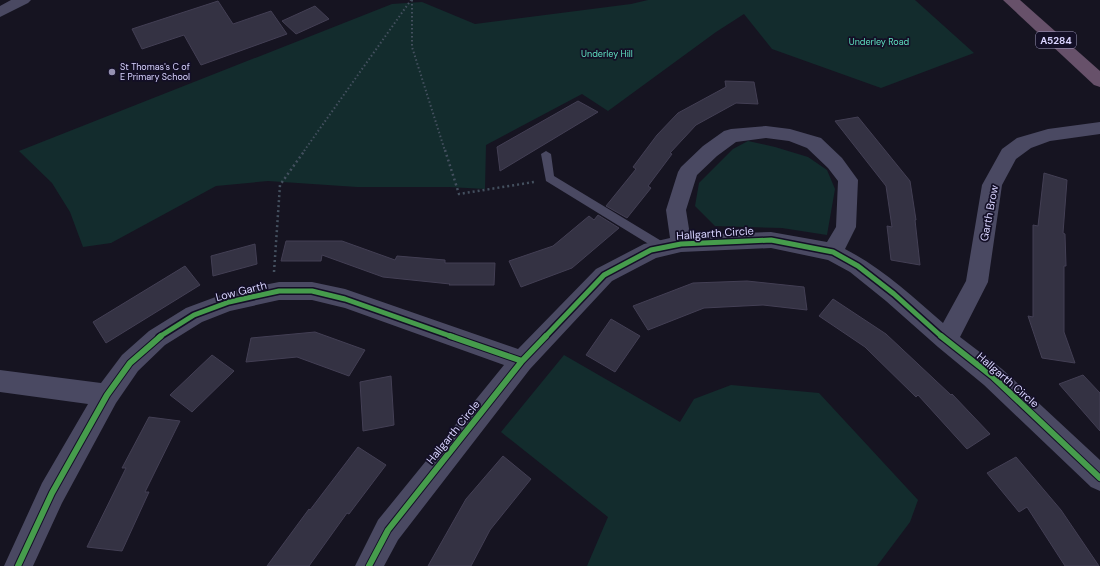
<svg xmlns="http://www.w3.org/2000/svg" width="1100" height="566" font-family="'DM Sans',sans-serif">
<rect width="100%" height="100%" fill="#161421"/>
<path fill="#132c2d" d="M648,0H915L974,53L881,88L772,49L744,14L716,32L608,111L582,94L486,145L485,189L449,187H357L268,181L216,186L111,243L83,247L70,212L52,183L19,151L392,4L422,2L475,24L631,4Z
M748,141L775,147L808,157L827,170L835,189L827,235L782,228L715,226L695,206L699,183L733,149Z
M564,355L680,422L694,399L731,385L819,393L918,500L910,522L877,566H587L608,517L501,432Z"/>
<path fill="#343243" stroke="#433f54" d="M218,1L233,24L271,11L287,34L201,65L184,35L142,49L132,29Z
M315,6L329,19L296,34L282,21Z
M725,81L754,82L758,104L736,103L696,125L670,153L672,154L648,186L651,188L627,218L606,206L636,169L633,167L657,135L678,113L726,87Z
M578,101L598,112L500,171L497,147Z
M858,117L910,181L916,220H915L920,265L891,260L887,226L892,227L886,186L835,121Z
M1044,173L1067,180L1063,233L1065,234L1066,266H1064V332L1075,363L1042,358L1028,316L1033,317V225L1038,226Z
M598,215L619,228L572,268L521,287L509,261L553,246L589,216L594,220Z
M286,241H342L395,260L397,256L445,260V263H495L494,285H449L450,284L383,277L322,255L321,261H281Z
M255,244L257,264L213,276L211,256Z
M185,266L200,285L106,343L93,322Z
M747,281L804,287L807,310L763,305L704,308L648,330L633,306L693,283Z
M833,299L886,334L951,395L952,394L990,434L967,449L918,395L916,397L865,347L819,316Z
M611,319L640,336L615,372L586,355Z
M315,332L365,350L349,376L297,357L246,362L251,338Z
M212,355L234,371L192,412L170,395Z
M1083,375L1100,393V431L1059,384Z
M391,376L394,425L363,431L360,382Z
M149,417L180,421L145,492H149L122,551L87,547L126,468H122Z
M358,447L386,465L349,514L347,513L309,566H267L309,509L310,510Z
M503,456L531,479L490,530L471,566H428L466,499Z
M1016,457L1061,510L1099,566H1065L1027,507L1019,512L987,473Z"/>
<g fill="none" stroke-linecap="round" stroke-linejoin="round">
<path stroke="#44505f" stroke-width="2" stroke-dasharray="1.5 2.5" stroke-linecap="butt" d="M412,0V47L445,151
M304,151L411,0"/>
<path stroke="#44505f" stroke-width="2.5" stroke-dasharray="2 3" stroke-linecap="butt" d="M445,150L459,194L534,182
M274,272L280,185L305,150"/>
<path fill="#4a4962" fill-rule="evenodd" d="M546,151L551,154L554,176L668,245L669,248L668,251L664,252L660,251L546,181L541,154Z"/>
<path fill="#4a4962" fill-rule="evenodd" d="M11,0H31L28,3L0,17V6Z
M1100,122V134L1050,141L1031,148L1016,159L1002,185L988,282L960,337L1002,369L1100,460V491L1091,487L984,385L938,347L886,301L850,272L828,260L771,248L681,252L656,258L612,281L530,369L398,540L384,566H355L378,520L504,365L345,308L312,300H279L230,311L202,322L165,345L138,371L116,403L62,503L33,566H4L42,483L88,404L0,392V370L101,383L122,355L149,331L186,308L229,292L279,282H312L345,289L518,349L596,269L644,244L670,238L666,210L678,172L681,167L703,146L724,131L731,129L766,126L790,129L821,138L842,158L858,180L856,227L845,249C882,268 912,296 943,323L966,281L982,185L1002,149L1017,138L1048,129ZM766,138L789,141L807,148L828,168L838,181L836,227L827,242L771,232L690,235L686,210L697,175L717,156L736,142Z"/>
<path fill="#67516a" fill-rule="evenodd" d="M1003,0H1020L1100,71V87L1094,85Z"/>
<defs>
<path id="cycleway-far1" d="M159,337L194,315L229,302L279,291H312L345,299L453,337
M545,337L604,275L651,250L681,244L771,240L833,252L858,266L894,294L942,337"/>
<path id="cycleway" d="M450,336L522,361
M941,336L993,377L1100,478
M18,566L52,493L107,395L130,363L161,336
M369,566L388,530L522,361L546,336"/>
</defs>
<use href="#cycleway-far1" stroke="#130f26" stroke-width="8"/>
<use href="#cycleway" stroke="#130f26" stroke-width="8"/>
<use href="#cycleway-far1" stroke="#469c4c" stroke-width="5"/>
<use href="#cycleway" stroke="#469c4c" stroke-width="6"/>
</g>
<circle fill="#9591b1" stroke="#130f26" stroke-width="1.5" cx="112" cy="72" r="4"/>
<g text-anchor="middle" stroke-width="3.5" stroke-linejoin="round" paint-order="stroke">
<g font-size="9" fill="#5fe0c0" stroke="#130f26">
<text x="879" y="45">Underley Road</text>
<text x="607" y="57">Underley Hill</text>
</g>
<g font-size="9" fill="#d9d4ff" stroke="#130f26" text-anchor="start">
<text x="120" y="70">St Thomas's C of<tspan x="120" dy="10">E Primary School</tspan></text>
</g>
<rect fill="#130f26" stroke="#9e99be" stroke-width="1" x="1036" y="32" width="40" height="16" rx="3"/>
<g font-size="10" font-weight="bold" fill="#d9d4ff">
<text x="1056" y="44">A5284</text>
</g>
<g font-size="11" fill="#d9d4ff" stroke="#130f26">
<text transform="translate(989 213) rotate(-79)" y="4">Garth Brow</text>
<text transform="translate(715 233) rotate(-4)" y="4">Hallgarth Circle</text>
<text transform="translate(241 291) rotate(-14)" y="4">Low Garth</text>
<text transform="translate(1008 380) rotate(41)" y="4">Hallgarth Circle</text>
<text transform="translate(453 432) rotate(-51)" y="4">Hallgarth Circle</text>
</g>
</g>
</svg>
